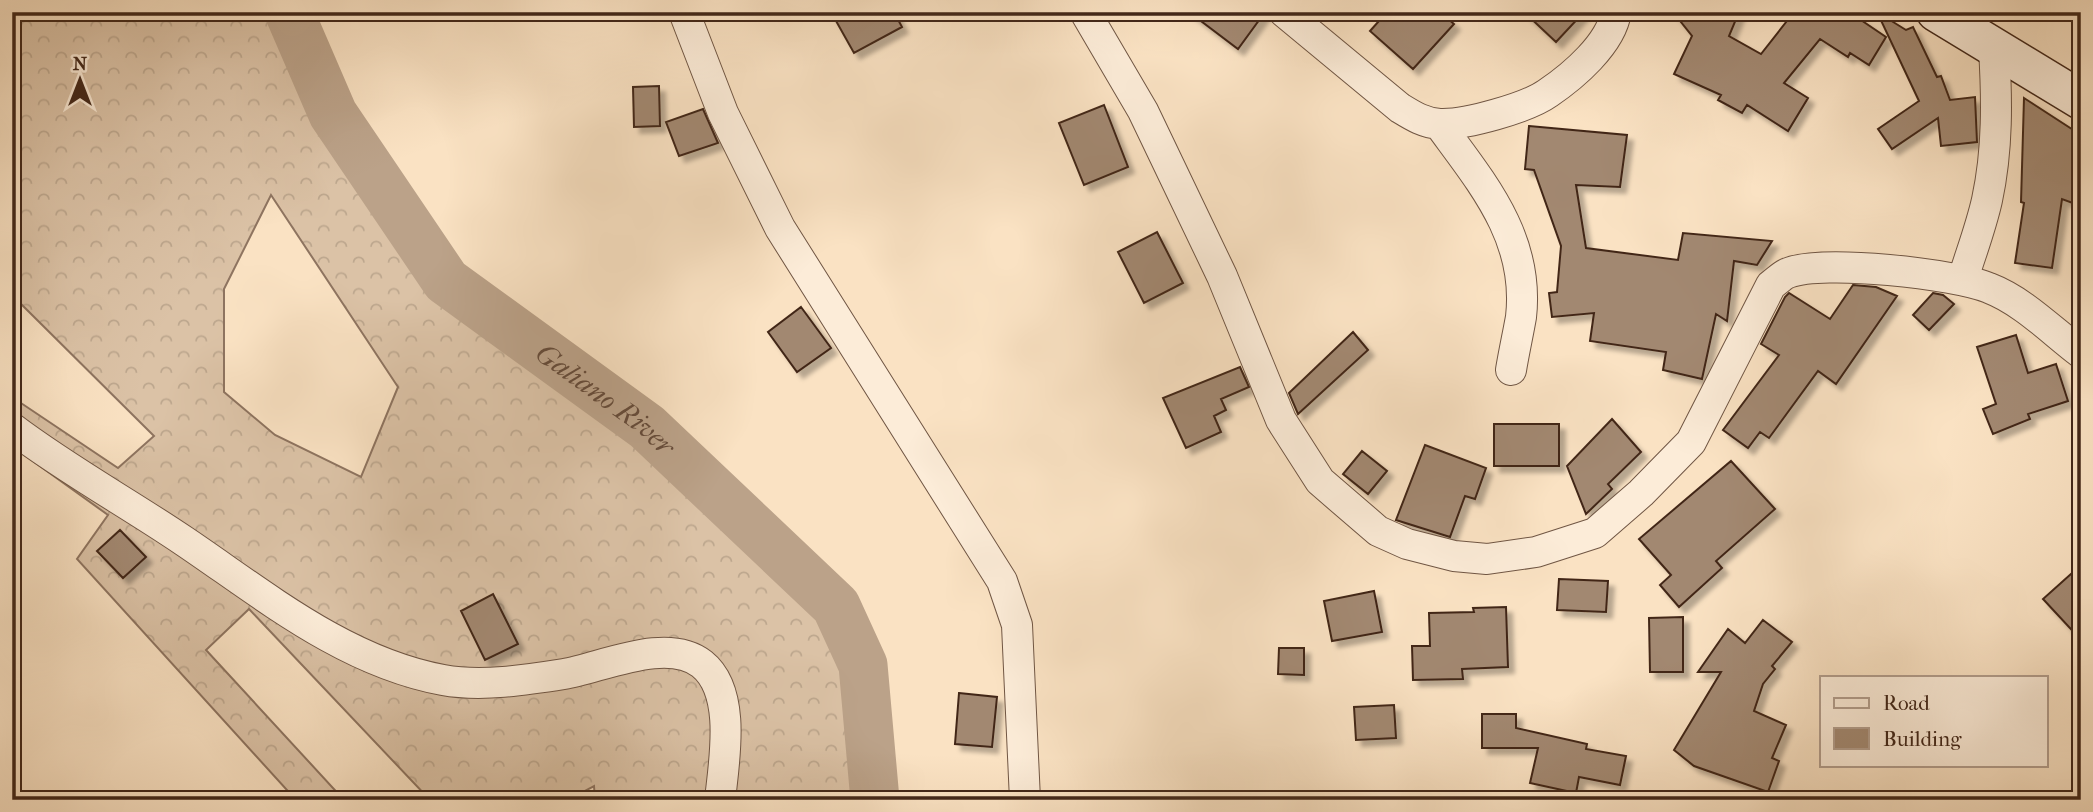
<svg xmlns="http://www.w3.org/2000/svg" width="2093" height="812" font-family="'IM FELL French Canon',serif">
<defs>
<pattern id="forest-crowns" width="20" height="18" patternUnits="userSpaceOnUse" patternTransform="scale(1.75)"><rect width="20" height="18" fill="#dbc2a6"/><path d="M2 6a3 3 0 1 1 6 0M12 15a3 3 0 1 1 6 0" fill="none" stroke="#bda78e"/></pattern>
<filter id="shadow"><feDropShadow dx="6" dy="6" stdDeviation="2" flood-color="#0004"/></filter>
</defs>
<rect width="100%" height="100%" fill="#fae2c3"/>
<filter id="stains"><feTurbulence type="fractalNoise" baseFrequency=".00286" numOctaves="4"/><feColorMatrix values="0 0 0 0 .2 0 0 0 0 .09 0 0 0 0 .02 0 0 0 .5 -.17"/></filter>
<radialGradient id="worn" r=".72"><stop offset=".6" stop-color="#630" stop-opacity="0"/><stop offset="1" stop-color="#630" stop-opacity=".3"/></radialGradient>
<path fill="url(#forest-crowns)" stroke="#8e7460" stroke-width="2" fill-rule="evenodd" d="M12,12H289L333,114L446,281L647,427L836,606L863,665L875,800H595L594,786L568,800H430L249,609L206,650L344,800H296L77,559L108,515L12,446V397L118,468L154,436L12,295ZM271,195L398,387L361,477L275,435L224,392V289Z"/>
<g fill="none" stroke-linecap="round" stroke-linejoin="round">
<path stroke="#bba289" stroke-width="49" id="s1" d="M289,12L333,114L446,281L647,427L836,606L863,665L875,800"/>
</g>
<path fill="#a28871" stroke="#422719" stroke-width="2" filter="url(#shadow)" d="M831,12H894L902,27L854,53Z
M1189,12H1265L1238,49Z
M1387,12H1440L1454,24L1413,69L1370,31Z
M1524,12H1584L1556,42Z
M1673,12H1739L1729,36L1761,54L1794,12H1849L1886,37L1869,65L1850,53L1848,57L1820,39L1784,83L1808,98L1788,131L1747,105L1742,113L1718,100L1721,95L1674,74L1692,36Z
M1877,12L1906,30L1913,27L1937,77L1941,76L1950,100L1975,97L1977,142L1941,146L1938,118L1892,149L1878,129L1919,101Z
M659,86L660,126L634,127L633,87Z
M2024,98L2081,135V206L2062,199L2052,268L2015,263L2024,203L2021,202Z
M1104,105L1128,167L1084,185L1059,123Z
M703,109L718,143L679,156L666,122Z
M1529,126L1627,135L1620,187L1576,185L1586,248L1678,260L1683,233L1772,241L1757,265L1734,261L1727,321L1716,314L1702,379L1663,370L1666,352L1590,341L1594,313L1552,317L1549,293L1557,292L1561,246L1534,170L1525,169Z
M1157,232L1183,283L1144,303L1118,252Z
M1853,285L1876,287L1897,296L1836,384L1818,371L1769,438L1760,432L1748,448L1723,430L1779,355L1761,344L1785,297L1789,293L1830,319Z
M1933,293L1943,295L1954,304L1929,330L1913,315Z
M801,307L831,348L797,372L768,332Z
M1353,332L1368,350L1298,414L1289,393Z
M2016,335L2028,373L2056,364L2068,401L2028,414L2030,419L1993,434L1983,409L1996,404L1977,347Z
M1240,367L1249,387L1221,399L1226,410L1214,416L1221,432L1186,448L1163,398Z
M1612,419L1641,452L1608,484L1612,489L1586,514L1567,466Z
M1494,424H1559V466H1494Z
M1425,445L1486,468L1475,499L1465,496L1450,537L1396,520Z
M1362,451L1387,471L1368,494L1343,474Z
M1731,461L1775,509L1716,561L1722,568L1679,607L1660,585L1671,575L1639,539Z
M120,530L146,557L123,578L97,551Z
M2081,565V640L2043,599Z
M1559,579L1608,581L1606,612L1557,610Z
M1374,591L1382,632L1332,641L1324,601Z
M493,594L518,644L485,660L461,611Z
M1506,607L1508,667L1462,669L1463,679L1413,680L1412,646H1430L1429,613L1474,612L1473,608Z
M1683,617V672H1650L1649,618Z
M1763,620L1792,642L1772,666L1775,669L1763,684L1754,711L1786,725L1772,758L1779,761L1768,792L1694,766L1674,750L1721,672H1698L1728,629L1745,643Z
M1279,648H1304V675L1278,674Z
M959,693L997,697L992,747L955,744Z
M1394,705L1396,738L1356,740L1354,707Z
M1482,714H1516V728L1587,744L1586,749L1626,756L1620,785L1579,777L1576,793L1530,783L1538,748H1482Z"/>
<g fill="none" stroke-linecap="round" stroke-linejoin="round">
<defs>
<path id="street" d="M684,12L723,113L780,228L1002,581L1017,625L1025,800
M1085,12L1143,111L1222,276L1281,420L1320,481L1378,531L1407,544L1454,556L1487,559L1536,552L1595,533L1641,493L1691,442L1771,285C1776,282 1782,275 1788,273C1823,259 1955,274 1989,288C2023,301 2052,331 2081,353
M1284,12L1400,108C1413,116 1424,123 1440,124C1465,125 1527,108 1548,93C1573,76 1611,44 1616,12
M1439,124C1482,183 1530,238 1521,317C1518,334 1514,352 1511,370
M1963,279C1971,253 1981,227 1987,200C1998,149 1997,99 1994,48
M12,428C66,469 128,503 184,541C264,595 345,662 443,680C481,687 526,680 564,674C601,668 667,636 702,664C737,692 724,761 720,800"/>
<path id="secondary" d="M1936,12L2081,100"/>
</defs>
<use href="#street" stroke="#705644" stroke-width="32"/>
<use href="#secondary" stroke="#422719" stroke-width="41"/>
<use href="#street" stroke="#fcecd8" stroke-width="30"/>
<use href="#secondary" stroke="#fcecd8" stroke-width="38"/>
</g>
<g text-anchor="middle" stroke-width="5" stroke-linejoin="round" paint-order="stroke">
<g font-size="28" font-style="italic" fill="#664c3b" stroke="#fcecd8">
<text dy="10" stroke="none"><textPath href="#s1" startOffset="511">Galiano River</textPath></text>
</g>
</g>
<rect width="2093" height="812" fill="none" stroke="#fae2c3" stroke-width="42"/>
<rect x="14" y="14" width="2065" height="784" fill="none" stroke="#422719" stroke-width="3.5"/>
<rect x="21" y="21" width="2051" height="770" fill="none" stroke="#422719" stroke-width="2"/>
<rect x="1820" y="676" width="228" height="91" fill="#fcecd8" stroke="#b29d8c" stroke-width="2"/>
<rect x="1834" y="698" width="35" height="10" fill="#fcecd8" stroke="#b29d8c" stroke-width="2"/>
<text x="1883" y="710" font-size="21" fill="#422719">Road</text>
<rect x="1834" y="728" width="35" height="21" fill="#a28871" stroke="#b29d8c" stroke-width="2"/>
<text x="1883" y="746" font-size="21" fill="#422719">Building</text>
<g transform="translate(80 80)" stroke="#fcecd8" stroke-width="5" paint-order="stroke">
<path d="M0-5L12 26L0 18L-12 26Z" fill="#422719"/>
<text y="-10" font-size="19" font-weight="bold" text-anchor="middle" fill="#422719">N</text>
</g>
<rect width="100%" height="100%" filter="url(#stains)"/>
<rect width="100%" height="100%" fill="url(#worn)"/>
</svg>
